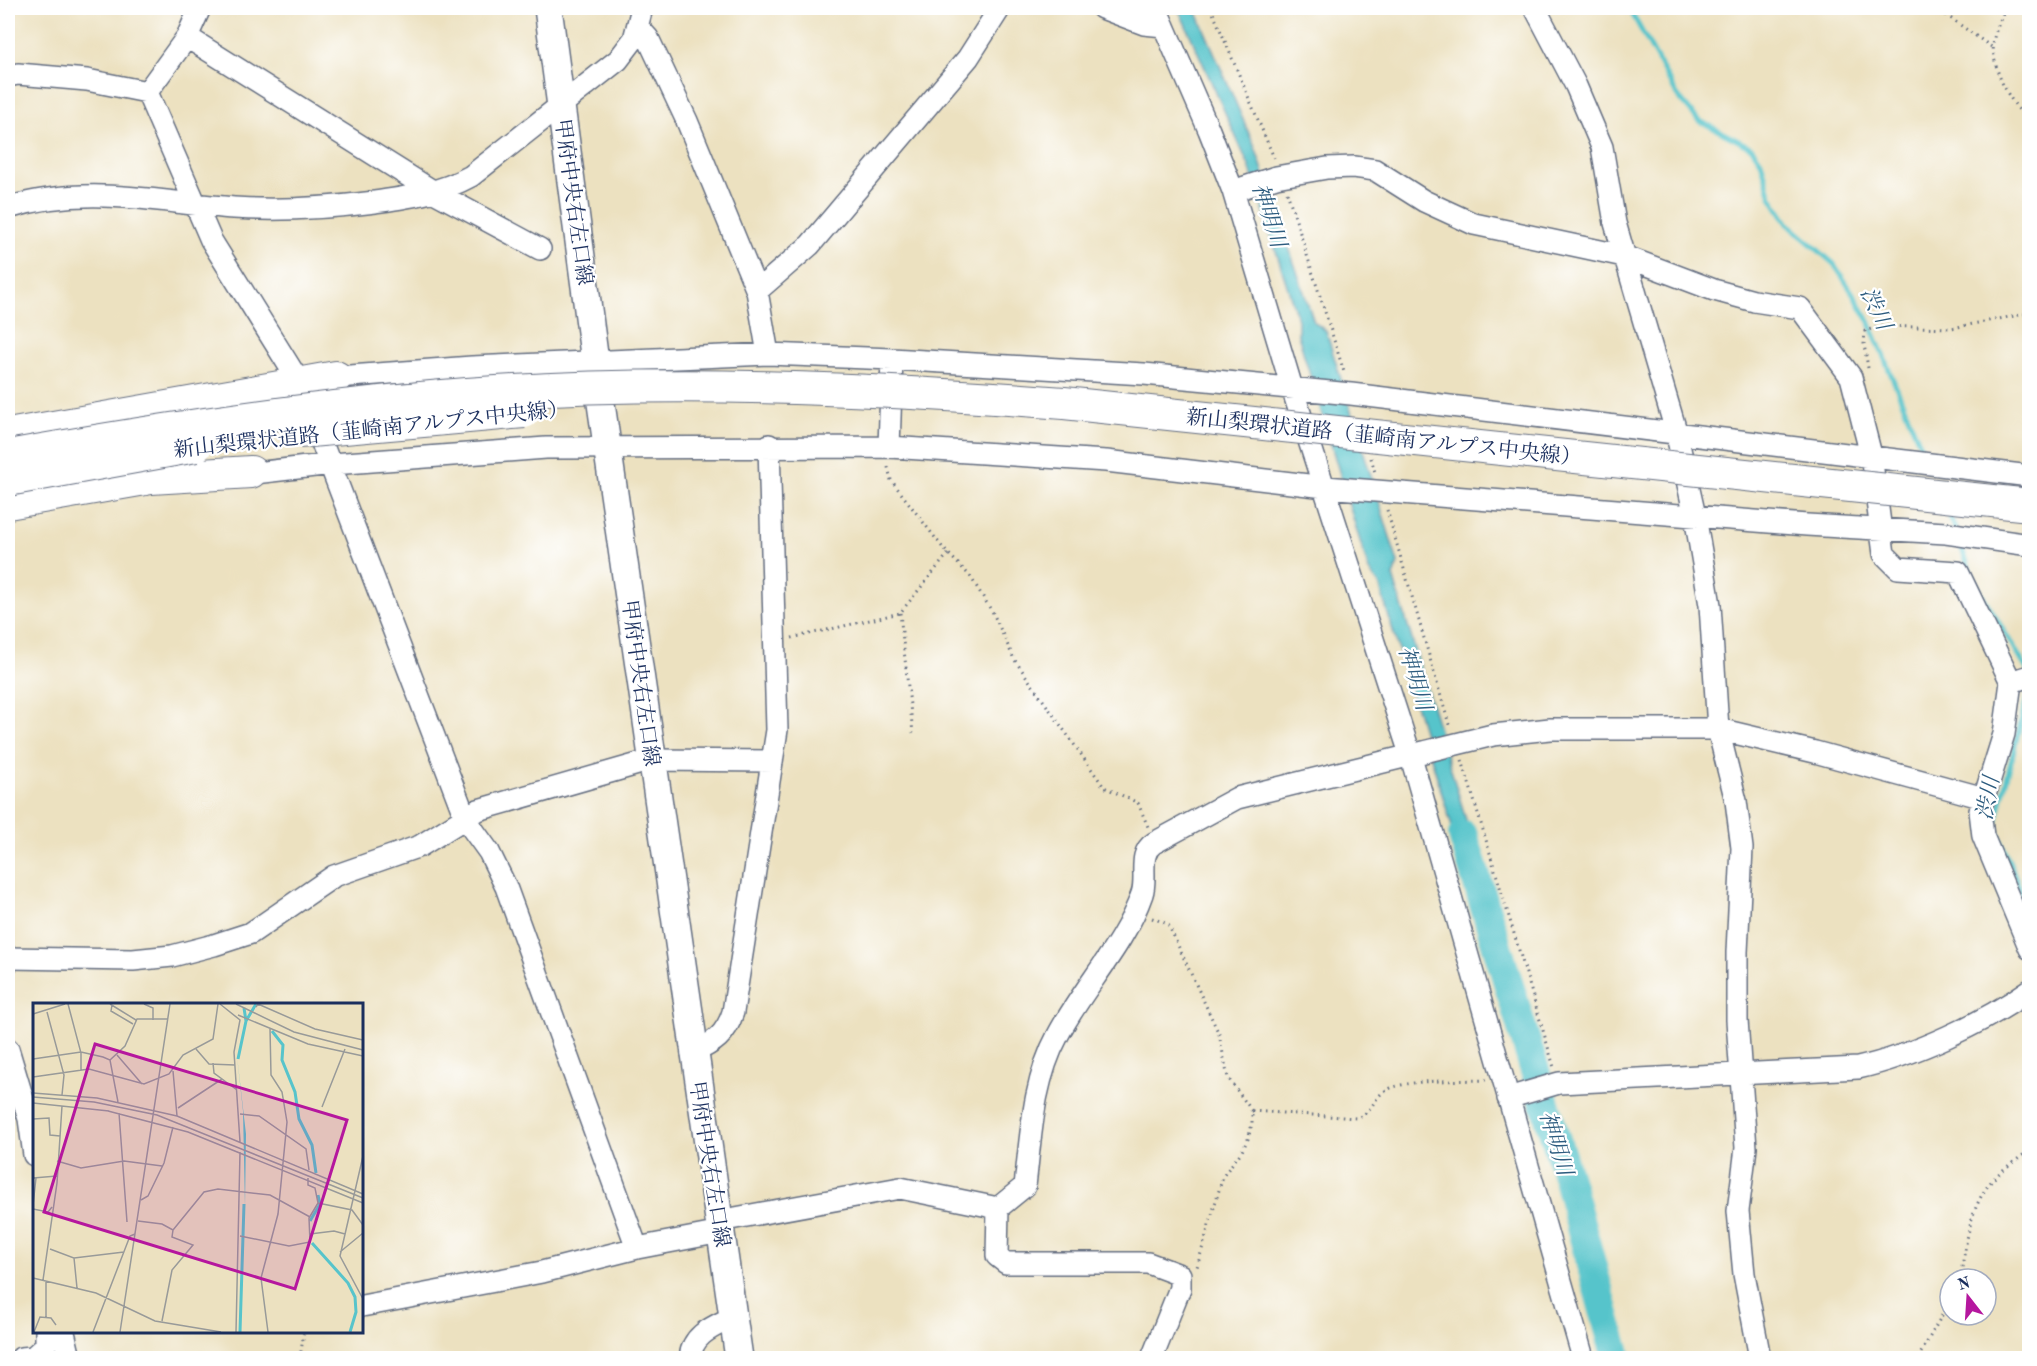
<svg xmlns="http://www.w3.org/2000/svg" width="2037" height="1366" font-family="'Old Standard TT','Noto Serif JP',serif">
<rect width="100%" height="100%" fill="#fff"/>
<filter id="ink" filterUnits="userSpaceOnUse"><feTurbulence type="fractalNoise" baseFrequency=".0167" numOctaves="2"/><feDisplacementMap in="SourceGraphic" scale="12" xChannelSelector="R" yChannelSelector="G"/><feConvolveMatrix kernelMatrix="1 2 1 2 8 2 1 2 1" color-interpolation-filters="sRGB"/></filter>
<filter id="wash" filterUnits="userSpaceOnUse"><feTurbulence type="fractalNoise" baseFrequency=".008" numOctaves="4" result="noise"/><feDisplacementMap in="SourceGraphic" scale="24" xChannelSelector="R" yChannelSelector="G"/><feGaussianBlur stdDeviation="1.35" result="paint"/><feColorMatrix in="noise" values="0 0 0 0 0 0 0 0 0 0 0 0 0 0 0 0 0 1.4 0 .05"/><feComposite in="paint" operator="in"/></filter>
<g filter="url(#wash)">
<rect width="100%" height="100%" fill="#ece1c0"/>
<path fill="#57c4cb" stroke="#397a94" stroke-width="1.5" d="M1178,8H1195L1256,150L1314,322L1326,331L1398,563L1393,576L1482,873L1467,877L1379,584L1369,571L1298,335V320L1249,166Z"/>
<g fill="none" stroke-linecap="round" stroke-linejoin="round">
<path stroke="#57c4cb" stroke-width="5" d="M1629,8L1677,95L1698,120L1752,148L1761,161L1771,197L1788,224L1834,264L1854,295L1869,321L1925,457
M1946,507L1955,529
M1959,541L1974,581L2029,673
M2030,685L1995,826L2030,914"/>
<path stroke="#57c4cb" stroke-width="30" d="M1463,835L1568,1179L1617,1358"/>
</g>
</g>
<g filter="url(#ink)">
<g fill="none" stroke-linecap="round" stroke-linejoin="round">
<defs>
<path id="minor" d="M1102,8L1144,24L1164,26
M1156,8L1209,130L1233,191L1292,388L1411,757L1583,1358
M1535,8L1576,86L1602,147L1615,223L1676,431L1695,516L1710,605L1718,729L1736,801L1742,848L1737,952V1020L1746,1148L1738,1211L1744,1274L1760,1358
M638,27L648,38L687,121L757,291L768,354
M187,37L434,192L540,249
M8,76L18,74L87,80L147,92L211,240L298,380L466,820L489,852L506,887L637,1248
M147,92L187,37L200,8
M1233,191L1276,177L1327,168L1354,167L1375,170L1424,201L1474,224L1624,256L1714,290L1754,301L1800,308L1851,377L1871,455L1884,554L1898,568L1958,572L2011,682L2004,734L1980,811L1983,836L2030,949
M8,208C86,184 155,202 234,208C280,211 328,208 375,202C409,197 440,193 471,176L618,60L634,39L642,8
M757,291L810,245L968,58L1000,8
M323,378L472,367L768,354L892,359L1144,374L1351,394L2030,476
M889,447L892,359
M238,475L332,464L546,448L889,447L1106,461L1325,487L1807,525L1946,533L2030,545
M2011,682L2030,676
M8,958L133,960L172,956L214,945L251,933L334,876L420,846L478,810L652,760L772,761
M8,1049L29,1119L34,1155
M692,1053C714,1043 726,1035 733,1012L777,730L769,445
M1508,1098L1559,1083L1858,1068C1912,1056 1984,1023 2030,990
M998,1208L997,1256L1006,1263H1148L1180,1275V1288L1152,1358
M719,1221L900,1188L998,1208L1025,1186C1031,1135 1033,1081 1058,1035C1083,987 1124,946 1142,894C1148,877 1137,854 1154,843L1237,798L1493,735L1550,729H1718L1815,752L1984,798
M362,1306L542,1272L637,1248L721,1232
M64,1332L70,1358
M21,1358L33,1357L46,1345V1332
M690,1358C692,1334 713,1327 733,1317"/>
<path id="major" d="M548,8L595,362L739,1358"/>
<path id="highway" d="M8,435L336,377
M8,503L151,478L251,472"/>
</defs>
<use href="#minor" stroke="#646d80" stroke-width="24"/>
<use href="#major" stroke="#646d80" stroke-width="30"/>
<use href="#highway" stroke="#646d80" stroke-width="34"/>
<path stroke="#646d80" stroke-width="3" stroke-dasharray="1.5 4.5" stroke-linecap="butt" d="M1211,8L1274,158
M1936,8L1993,48
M2005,8C2002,17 1996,28 1994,38C1989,65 2010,105 2030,121
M1287,192L1345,375
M1868,368L1864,344L1865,331L1881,326L1952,328L2030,313
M1371,458L1375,472
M888,467L891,480L943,548L970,576L993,613L1014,659L1104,787L1138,803L1148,827
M1387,510L1450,728
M900,613L913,733
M792,638L900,613L948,554
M1462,760L1554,1067
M1152,918L1168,924L1219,1034L1228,1078L1252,1111V1124L1248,1139L1242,1151L1223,1176L1197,1267
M1252,1111L1357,1118C1375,1110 1373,1097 1387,1090C1405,1079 1463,1081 1486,1080
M1960,1279C1966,1246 1969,1209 1990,1183C2000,1170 2017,1160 2030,1150
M300,1358L304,1332
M1918,1358L1950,1301"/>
<use href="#minor" stroke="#fff" stroke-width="21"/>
<use href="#major" stroke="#fff" stroke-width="27"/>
<use href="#highway" stroke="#fff" stroke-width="32"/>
<defs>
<path id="highway-bridge" d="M299,432L524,412
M8,456C160,429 313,406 467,394C665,379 866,388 1064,403L2030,505
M8,480L196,446"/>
</defs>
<use href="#highway-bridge" stroke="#646d80" stroke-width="34" stroke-linecap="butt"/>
<use href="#highway-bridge" stroke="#fff" stroke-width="32"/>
</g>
</g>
<g text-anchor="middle" stroke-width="4.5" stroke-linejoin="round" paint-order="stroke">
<g font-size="21" fill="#1b2f5e" stroke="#fff">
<text transform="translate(574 202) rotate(82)" y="7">甲府中央右左口線</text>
<text transform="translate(371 429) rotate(-6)" y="7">新山梨環状道路（韮崎南アルプス中央線）</text>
<text transform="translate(1384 437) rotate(6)" y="7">新山梨環状道路（韮崎南アルプス中央線）</text>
<text transform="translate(641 683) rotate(82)" y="7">甲府中央右左口線</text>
<text transform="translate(710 1164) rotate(81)" y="7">甲府中央右左口線</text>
</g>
<g font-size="22" font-style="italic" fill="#2d5c7f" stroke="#fff">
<text transform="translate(1270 215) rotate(72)" y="8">神明川</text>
<text transform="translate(1877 308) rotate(65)" y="8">渋川</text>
<text transform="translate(1416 678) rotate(73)" y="8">神明川</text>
<text transform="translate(1987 798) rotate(-80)" y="8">渋川</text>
<text transform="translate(1557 1143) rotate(73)" y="8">神明川</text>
</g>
</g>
<g transform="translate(33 1003)">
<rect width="330" height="330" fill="#ece1c0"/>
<path d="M204,53L213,131L212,204L210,108Z" fill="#57c4cb"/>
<path fill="none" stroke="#57c4cb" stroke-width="3" d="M213,18L223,1M239,28L250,42L249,57L262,89L266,116L279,142L283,170M205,56L213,18L211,5M277,218L287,201L285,192M279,240L315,280L322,294L323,309L317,329M207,329L211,201"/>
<path fill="none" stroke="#989a99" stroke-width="1.5" d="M35,1L48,50V67M77,1L103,17M111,1L120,5V17M187,1L207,17L201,49L207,139M203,1L261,29L330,47M79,2L78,8L100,21M223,4L225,1L282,26L330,37M14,9L31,72L29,92M0,11L32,1M205,12L275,41L330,53M163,46L176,61L202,62M84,52L109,81M0,56L48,49L70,54L77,57L85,99M77,57L92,43L104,16H135M180,60L181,70L204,87M140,68L144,113M0,74L56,66L111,81L136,71L150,52L180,36L185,1M0,90L64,95L144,113L330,191M0,94L61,99L124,112L330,195M0,100L76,108M289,104L312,46M145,105L189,76M75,108L155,129L330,200M86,110L94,219M207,111L226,113L273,146L276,167M0,116L16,115L17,132L27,133M330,153L307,253L330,296M24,158L48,165L91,158L129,163M0,175L24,173M108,197L115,193L131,160L140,124M285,200L319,207L330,222M0,202L3,175M0,206L15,209L19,204M105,218L129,221L140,227L171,189L185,186L237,192L277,214M277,231L301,228L312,231M207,233L256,243L277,239L276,215L285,200L282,185L275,182V175M17,246L41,255L44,285M307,249L330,230M41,255L91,249M0,275L63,290L122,318L188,329M10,277L24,180L29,103M13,314V278M129,318L139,267L160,242L139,234L140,227M1,329L7,314L18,315L23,322M60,329L97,233L102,231M87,329L137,1M203,329L207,149M235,329L228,275L245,211L254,119L249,89L238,72L237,26"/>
<path fill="#b5179e" fill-opacity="0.15" stroke="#b5179e" stroke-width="3" d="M62,41L314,117L262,286L11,209Z"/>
<rect width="330" height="330" fill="none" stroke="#1b2f5e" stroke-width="3"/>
</g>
<rect width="2037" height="1366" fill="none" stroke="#fff" stroke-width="30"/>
<g transform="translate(1968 1297) rotate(343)"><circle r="28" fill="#ffffff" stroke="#a4acbf" stroke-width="1.5"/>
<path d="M0-4.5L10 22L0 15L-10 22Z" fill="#b5179e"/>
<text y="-9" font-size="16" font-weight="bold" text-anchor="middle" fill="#1b2f5e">N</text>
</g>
</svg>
